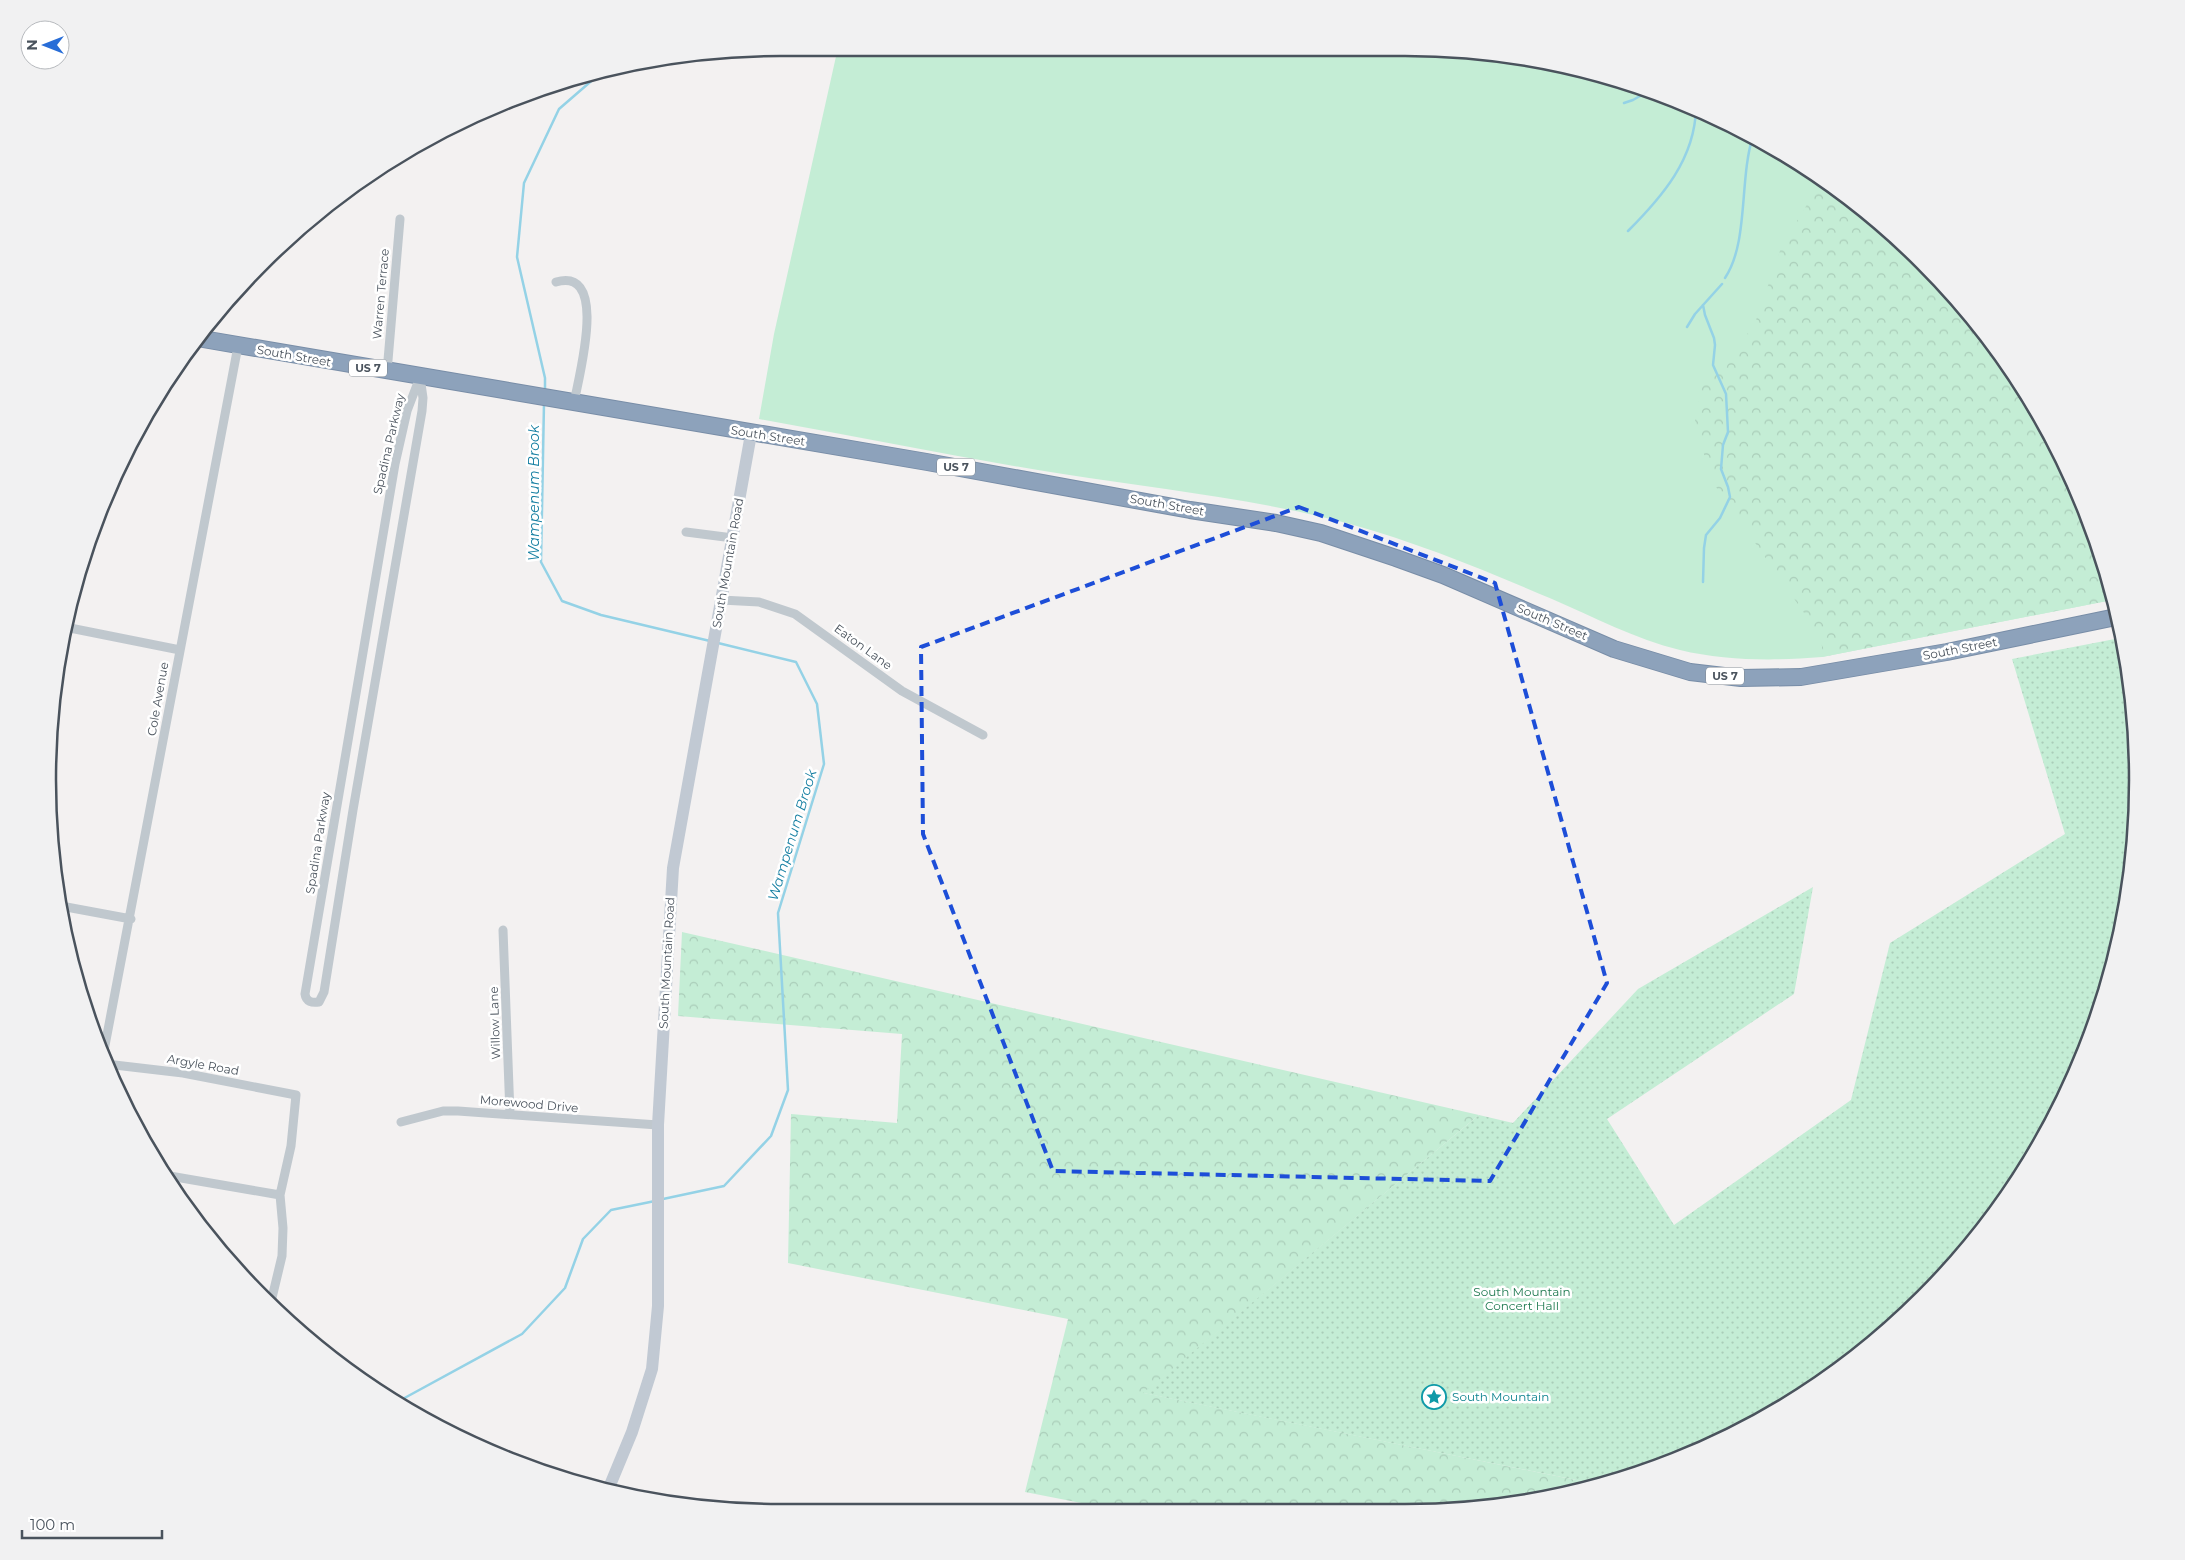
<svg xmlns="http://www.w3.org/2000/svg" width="2185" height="1560" font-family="Montserrat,sans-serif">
<defs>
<pattern id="forest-crowns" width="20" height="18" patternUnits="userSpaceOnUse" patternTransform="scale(1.25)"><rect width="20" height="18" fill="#c4edd5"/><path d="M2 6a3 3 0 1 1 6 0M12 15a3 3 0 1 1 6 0" fill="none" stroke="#aacdb9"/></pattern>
<pattern id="park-dots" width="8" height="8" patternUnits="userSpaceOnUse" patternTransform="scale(1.25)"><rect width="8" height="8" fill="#c4edd5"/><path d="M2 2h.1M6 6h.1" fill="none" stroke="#aacdb9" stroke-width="1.8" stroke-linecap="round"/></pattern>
</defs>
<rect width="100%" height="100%" fill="#f3f1f1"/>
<path fill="#c4edd5" d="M1405,48L1548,62L1685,103L1771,146L1888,229L1956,297L2040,414L2099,545L2112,600L1822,657C1776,661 1725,661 1680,650C1635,639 1594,617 1552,599C1486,571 1419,543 1350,524C1257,499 1159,489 1063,474C961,458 860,437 759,419L774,334L837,52Z"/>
<path fill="url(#forest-crowns)" d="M1821,181L1888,229L1956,297L2039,414L2099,545L2112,600L1822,657V646L1816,630L1716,487L1698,438L1695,420L1700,392L1708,374L1736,350L1755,323L1781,248Z
M682,932L1479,1115L1144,1393L1601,1485L1501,1506L1112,1509L1025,1492L1068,1319L788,1263L791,1114L897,1123L902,1034L678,1016Z"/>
<path fill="url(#park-dots)" d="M2120,638L2131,685L2136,828L2112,970L2062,1104L1986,1226L1888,1331L1812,1389L1729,1437L1601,1485L1143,1393L1479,1115L1513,1123L1638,989L1813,887L1794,994L1607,1119L1674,1225L1851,1100L1890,943L2065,834L2012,659Z"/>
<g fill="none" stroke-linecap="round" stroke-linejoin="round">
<path stroke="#94d2e6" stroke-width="2.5" d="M1624,103L1633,100L1647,92
M1628,231C1662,197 1695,159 1696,108
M1725,278C1749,242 1739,179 1753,136
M1687,327L1695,314L1722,284
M545,392V378L517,257L524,183L559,109L604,70
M544,403L541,562L562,601L601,615L710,641
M1703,582L1704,548L1706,535L1720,518L1730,497L1728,487L1721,469L1723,445L1728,432L1726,394L1713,365L1715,345L1714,338L1705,315L1703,305
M663,1199L724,1186L771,1136L788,1090L778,913L824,764L817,704L796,662L718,643
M399,1401L522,1334L565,1288L583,1239L611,1210L655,1201"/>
<defs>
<path id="highway" d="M197,338L927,462L1190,510L1276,523L1321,533L1396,558L1443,575L1614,649L1690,672L1741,678L1801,677L1947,652L2116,617"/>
</defs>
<use href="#highway" stroke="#788da7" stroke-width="18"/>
<path stroke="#c0c8ce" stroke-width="9" d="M556,282C610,266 578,379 574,403
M387,372L400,219
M420,377L423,398L422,411L353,810L324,992L319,1002C312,1003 306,1002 305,994L395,464L407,411Z
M686,532L733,538
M721,600L759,602L795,614L902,691L983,735
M65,627L180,650
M61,906L131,919
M503,930L510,1114
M103,1056L238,346
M106,1064L183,1073L296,1095L291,1146L280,1195L283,1228L282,1256L271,1302
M401,1122L443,1111H458L658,1125
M164,1175L280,1195"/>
<path stroke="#c1c9d3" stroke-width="12" d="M608,1490L632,1432L652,1369L658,1306V1125L673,868L751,434"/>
<use href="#highway" stroke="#8da2bb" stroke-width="16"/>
</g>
<path fill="none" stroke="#1d4ed8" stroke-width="4" stroke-dasharray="10 6" stroke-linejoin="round" d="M1299,507L1495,583L1607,983L1490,1181L1053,1171L923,834L921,647Z"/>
<defs>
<symbol id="sight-ring" viewBox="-11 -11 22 22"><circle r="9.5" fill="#fff" stroke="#0f9aa8" stroke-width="1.5"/><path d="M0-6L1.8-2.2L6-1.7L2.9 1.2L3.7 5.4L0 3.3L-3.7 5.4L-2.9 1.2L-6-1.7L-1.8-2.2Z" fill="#0f9aa8"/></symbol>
</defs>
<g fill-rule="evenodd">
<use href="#sight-ring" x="1420" y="1383" width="28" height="28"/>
</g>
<g text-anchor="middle" stroke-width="5" stroke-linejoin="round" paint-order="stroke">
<g fill="#fff" stroke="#80878e" stroke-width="1">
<rect x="349" y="359.5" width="38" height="17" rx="4"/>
<rect x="937" y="458.5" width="38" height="17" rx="4"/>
<rect x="1706" y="667.5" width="38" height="17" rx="4"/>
</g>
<g font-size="11" font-weight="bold" fill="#4a535d">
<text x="368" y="372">US 7</text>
<text x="956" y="471">US 7</text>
<text x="1725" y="680">US 7</text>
</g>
<g font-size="12" fill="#4a535d" stroke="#fff">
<text transform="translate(381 294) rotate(-85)" y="4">Warren Terrace</text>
<text transform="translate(294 356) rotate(10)" y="4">South Street</text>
<text transform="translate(768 436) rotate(9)" y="4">South Street</text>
<text transform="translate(389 444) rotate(-77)" y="4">Spadina Parkway</text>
<text transform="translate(1167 505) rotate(10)" y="4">South Street</text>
<text transform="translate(728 563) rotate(-80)" y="4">South Mountain Road</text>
<text transform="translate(1552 622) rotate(23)" y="4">South Street</text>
<text transform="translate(863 647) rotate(36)" y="4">Eaton Lane</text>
<text transform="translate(1960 649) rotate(-11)" y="4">South Street</text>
<text transform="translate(158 699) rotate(-80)" y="4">Cole Avenue</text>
<text transform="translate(318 843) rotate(-81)" y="4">Spadina Parkway</text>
<text transform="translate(667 963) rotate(-87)" y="4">South Mountain Road</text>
<text transform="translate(495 1023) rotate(-92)" y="4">Willow Lane</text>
<text transform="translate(203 1065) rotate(10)" y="4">Argyle Road</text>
<text transform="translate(529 1104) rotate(5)" y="4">Morewood Drive</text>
</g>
<g font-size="12" fill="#1f7a50" stroke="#fff">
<text x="1522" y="1296">South Mountain<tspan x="1522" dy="14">Concert Hall</tspan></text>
</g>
<g font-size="12" fill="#0d838f" stroke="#fff" text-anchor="start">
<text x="1452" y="1401">South Mountain</text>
</g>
<g font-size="14" font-style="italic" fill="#1880a3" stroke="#fff">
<text transform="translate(534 493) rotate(-90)" y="5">Wampenum Brook</text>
<text transform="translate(792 835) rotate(-73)" y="5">Wampenum Brook</text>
</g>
</g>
<path d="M0 0H2185V1560H0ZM780 56H1405A724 724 0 0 1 2129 780V780A724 724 0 0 1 1405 1504H780A724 724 0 0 1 56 780V780A724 724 0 0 1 780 56Z" fill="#f1f1f2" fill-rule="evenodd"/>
<path fill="none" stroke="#4a535d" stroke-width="2.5" d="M780 56H1405A724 724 0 0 1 2129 780V780A724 724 0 0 1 1405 1504H780A724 724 0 0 1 56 780V780A724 724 0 0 1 780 56Z"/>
<g transform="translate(45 45) rotate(270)"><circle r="24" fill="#ffffff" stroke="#b7babe"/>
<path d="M0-4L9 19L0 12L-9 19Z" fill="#286dd7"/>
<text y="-8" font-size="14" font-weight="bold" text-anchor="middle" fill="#4a535d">N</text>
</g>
<path d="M22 1530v8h140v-8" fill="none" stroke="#4a535d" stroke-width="2.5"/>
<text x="30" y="1530" font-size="15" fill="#4a535d" stroke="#ffffff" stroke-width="4" paint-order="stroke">100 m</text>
</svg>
